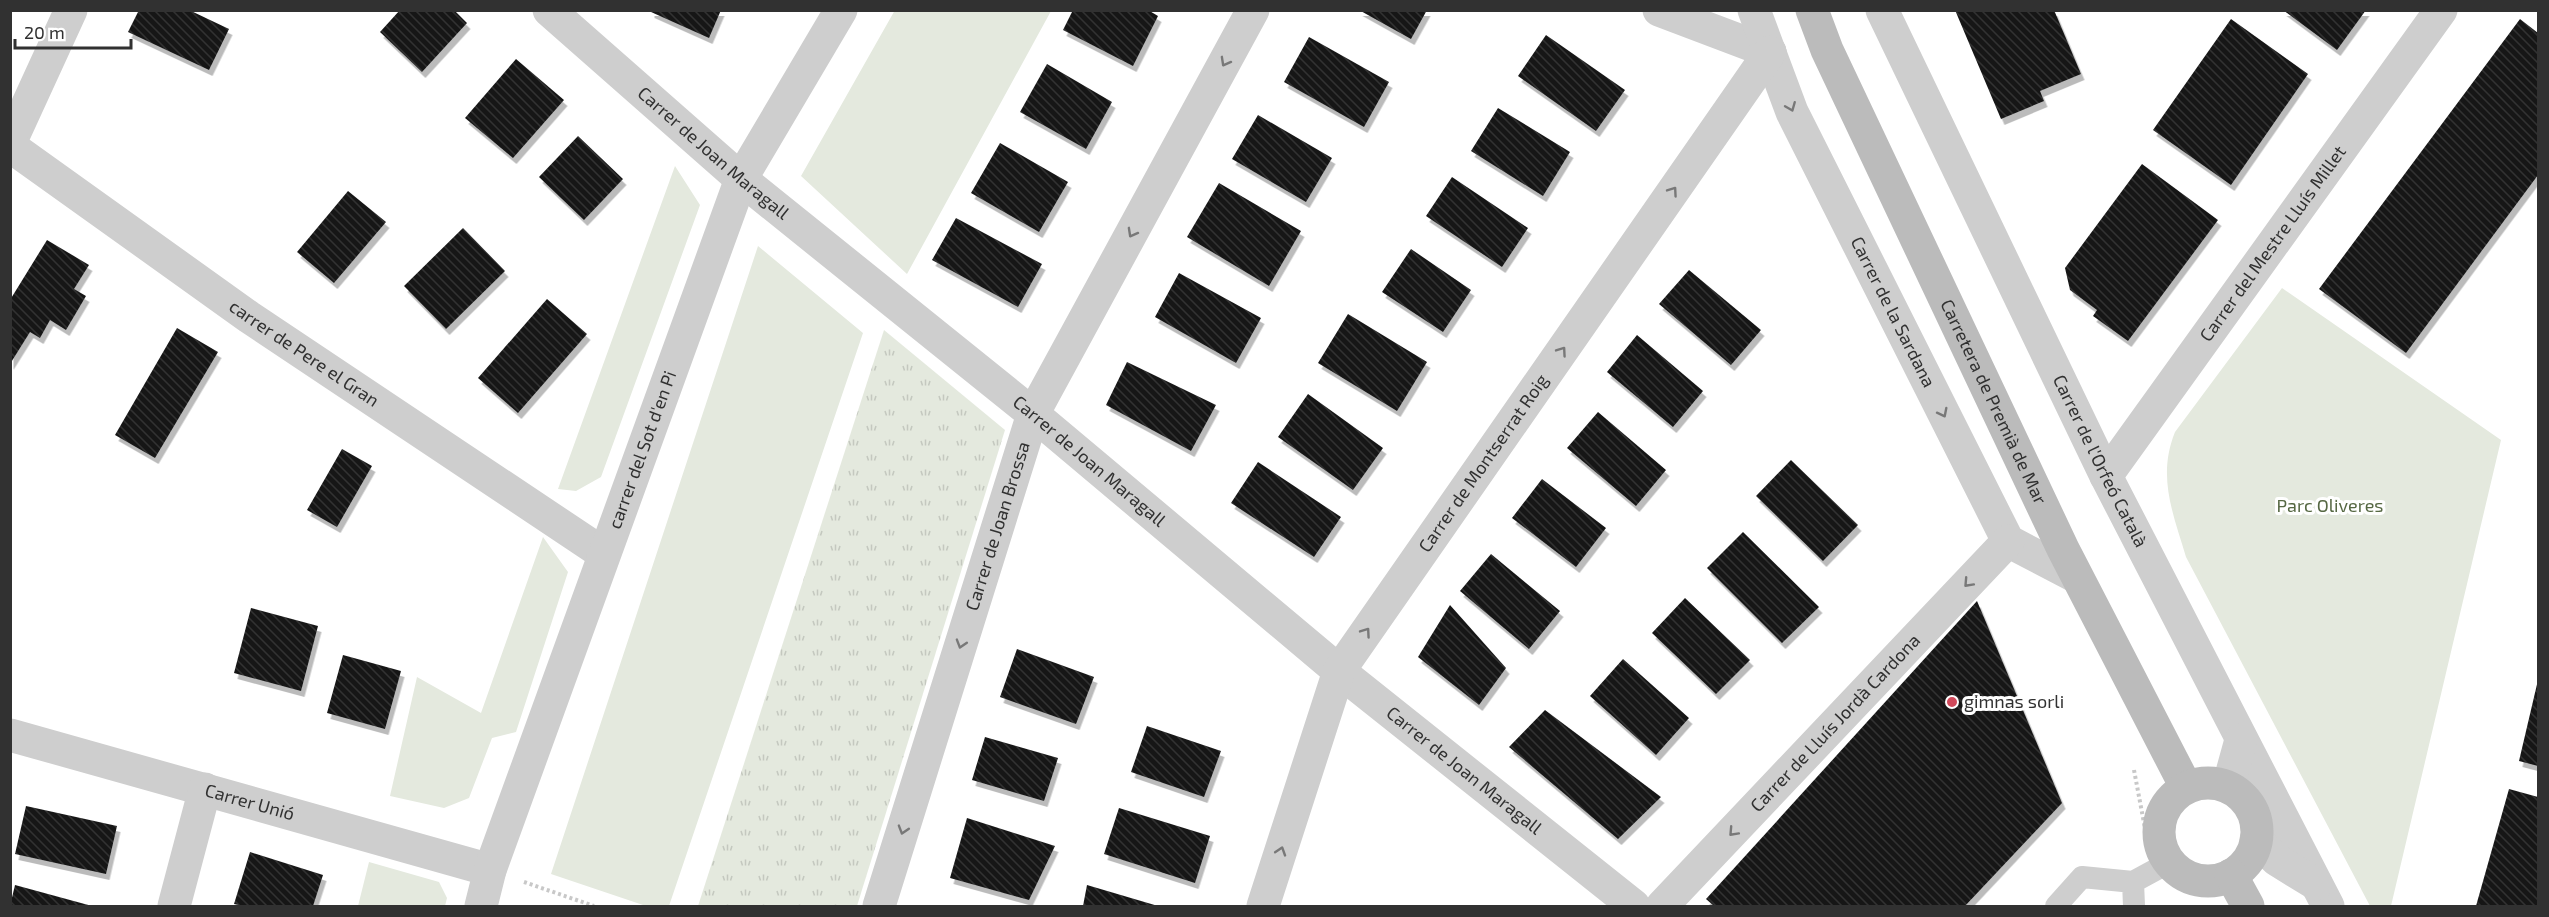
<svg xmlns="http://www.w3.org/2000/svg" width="2549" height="917" font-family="'Exo 2',sans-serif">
<defs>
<pattern id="grass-tufts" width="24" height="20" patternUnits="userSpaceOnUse" patternTransform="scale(1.5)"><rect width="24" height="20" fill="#e4e9de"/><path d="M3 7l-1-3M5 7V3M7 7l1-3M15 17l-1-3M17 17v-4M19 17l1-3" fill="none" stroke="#c4c8bf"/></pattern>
<pattern id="building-back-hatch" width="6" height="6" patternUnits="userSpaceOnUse" patternTransform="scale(1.5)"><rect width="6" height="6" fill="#181818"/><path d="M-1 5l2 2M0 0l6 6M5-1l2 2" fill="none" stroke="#313131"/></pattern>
<filter id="shadow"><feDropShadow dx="3.5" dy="6" stdDeviation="0" flood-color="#0004"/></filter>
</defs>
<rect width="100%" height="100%" fill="#fff"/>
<path fill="url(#grass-tufts)" d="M884,330L1005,430L857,906H698Z"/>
<path fill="#e4e9de" d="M895,10L1051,11L907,274L801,176Z
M675,166L700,205L601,477L576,491L558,489Z
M758,246L863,333L669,906H646L551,874Z
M2282,288L2501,440L2391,906H2370L2186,557C2173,513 2157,477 2175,432Z
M543,537L568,572L516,732L492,738L469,798L444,808L390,796L417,677L481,713Z
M369,862L439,882L447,898L445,906H358Z"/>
<path fill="url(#building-back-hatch)" filter="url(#shadow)" d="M139,10H189L229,29L209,70L128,32Z
M400,10H454L467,23L422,72L380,32Z
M651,10H721L709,38L651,12Z
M1073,10H1148L1158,16L1133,66L1063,30Z
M1359,10H1427L1411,39Z
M1955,10H2054L2081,74L2040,91L2044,101L2001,119Z
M2283,10H2366L2337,50Z
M2231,19L2308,74L2231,185L2153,130Z
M2520,19L2538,33V175L2406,353L2319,289Z
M1546,35L1625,90L1596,131L1518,76Z
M1309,37L1389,82L1364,127L1284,82Z
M516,59L564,100L513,158L465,118Z
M1047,64L1112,102L1086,149L1020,112Z
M1498,108L1570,152L1543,196L1471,151Z
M1258,115L1332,158L1306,202L1232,159Z
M578,136L623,179L584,220L539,177Z
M1000,143L1068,182L1039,232L971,193Z
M2142,164L2218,220L2128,341L2093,316L2097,310L2070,290L2065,268Z
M1452,177L1528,228L1502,267L1426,216Z
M1219,183L1301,231L1269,286L1187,237Z
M348,191L386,222L334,283L297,252Z
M956,218L1042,264L1018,307L932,260Z
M463,228L505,271L446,329L404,286Z
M47,240L89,265L74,289L86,296L66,330L50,320L40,338L30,332L10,364V300Z
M1411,249L1471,290L1443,332L1382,292Z
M1689,270L1761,330L1731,365L1659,304Z
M1179,273L1261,318L1236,363L1155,317Z
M547,299L587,334L518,413L478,378Z
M1348,314L1427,362L1397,411L1318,363Z
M177,328L218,352L155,458L115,435Z
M1637,335L1703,391L1673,427L1607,372Z
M1127,362L1216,405L1191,451L1106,405Z
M1308,394L1383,448L1353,490L1278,437Z
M1598,412L1666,470L1636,506L1567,448Z
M342,449L372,466L337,527L307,510Z
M1791,460L1858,525L1823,561L1756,496Z
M1258,462L1341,517L1314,557L1231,503Z
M1542,479L1606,528L1576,567L1512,518Z
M1743,532L1819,607L1782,643L1707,568Z
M1491,554L1560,611L1529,649L1460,591Z
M1685,598L1750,660L1716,694L1652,633Z
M1977,601L2062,803L1965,906H1714L1706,899Z
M1450,605L1506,668L1479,705L1418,657Z
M251,608L318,626L301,691L234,673Z
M1017,649L1094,677L1076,724L1000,697Z
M343,655L401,671L385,729L327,713Z
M1623,659L1689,718L1656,755L1590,696Z
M2538,680V766L2519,761Z
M1545,710L1661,797L1618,839L1509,747Z
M1147,726L1221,751L1204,797L1131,772Z
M985,737L1058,758L1044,801L972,780Z
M2509,789L2538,797V906H2476Z
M26,806L117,826L106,874L15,854Z
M1119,808L1210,836L1195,883L1104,854Z
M967,818L1055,846L1029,900L950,878Z
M250,852L323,875L313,906H243L234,904Z
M15,885L92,906H10Z
M1087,885L1158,906H1083Z"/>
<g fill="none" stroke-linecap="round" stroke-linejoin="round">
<path stroke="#c8c8c8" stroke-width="4" stroke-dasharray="3 3" stroke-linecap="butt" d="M2134,770L2147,839
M524,882L594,906"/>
<path stroke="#cecece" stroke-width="22" d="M2133,882L2134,906
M2056,906L2082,877L2133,882L2168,863"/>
<g stroke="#cecece" stroke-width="33">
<path id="s1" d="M549,10L741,179L1033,414L1339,671L1634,906"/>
<path d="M1659,10L1770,52"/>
<path id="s2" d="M1754,10L1792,112L2008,541L2077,577"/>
<path id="s3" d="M1882,10L2106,476L2328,906"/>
<path d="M10,143L71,10"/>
<path id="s4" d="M10,146L249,317L604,554"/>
<path id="s5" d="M2106,476L2441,10"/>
<path id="s6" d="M10,735L490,870"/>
<path d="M2228,787L2241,740"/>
<path d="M2256,840L2277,860L2316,884"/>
<path d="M174,906L205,789"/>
<path id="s7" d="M481,906L490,870L741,179L841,10"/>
<path id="s8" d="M879,906L1033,414L1253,10"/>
<path id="s9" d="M1263,906L1339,671L1770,52"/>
<path id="s10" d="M1662,906L2008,541"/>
</g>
<g stroke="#bbb" stroke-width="33">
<path id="s11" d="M1812,10L1827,50L2063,549L2186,787"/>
<circle cx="2208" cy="832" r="49"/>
<path d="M2231,875L2248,906"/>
</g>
</g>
<defs><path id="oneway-chevron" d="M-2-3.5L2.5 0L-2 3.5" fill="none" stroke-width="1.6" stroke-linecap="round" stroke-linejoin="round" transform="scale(1.5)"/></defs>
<g stroke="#787878">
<use href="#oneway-chevron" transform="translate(1225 62) rotate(119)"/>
<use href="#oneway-chevron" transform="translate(1791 107) rotate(68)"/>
<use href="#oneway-chevron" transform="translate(1673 191) rotate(-55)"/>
<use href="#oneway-chevron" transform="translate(1132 233) rotate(119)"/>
<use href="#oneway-chevron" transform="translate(1562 351) rotate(-55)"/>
<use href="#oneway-chevron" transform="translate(1943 413) rotate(63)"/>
<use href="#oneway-chevron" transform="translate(1968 583) rotate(133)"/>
<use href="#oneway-chevron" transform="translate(1366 632) rotate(-55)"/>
<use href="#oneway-chevron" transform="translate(961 644) rotate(107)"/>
<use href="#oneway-chevron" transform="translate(903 830) rotate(107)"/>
<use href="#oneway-chevron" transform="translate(1733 832) rotate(133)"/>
<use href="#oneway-chevron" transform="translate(1281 851) rotate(-72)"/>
</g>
<circle fill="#d1495b" stroke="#fff" stroke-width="2" cx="1952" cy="702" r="6"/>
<g text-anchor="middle" stroke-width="6" stroke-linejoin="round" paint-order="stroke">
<g font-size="18" fill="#313131" stroke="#fff">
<text dy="6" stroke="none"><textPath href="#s1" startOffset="218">Carrer de Joan Maragall</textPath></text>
<text dy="6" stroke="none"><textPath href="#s5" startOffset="286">Carrer del Mestre Lluís Millet</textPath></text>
<text dy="6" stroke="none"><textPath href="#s2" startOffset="333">Carrer de la Sardana</textPath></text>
<text dy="6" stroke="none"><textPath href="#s4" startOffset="360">carrer de Pere el Gran</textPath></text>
<text dy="6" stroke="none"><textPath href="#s11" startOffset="432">Carretera de Premià de Mar</textPath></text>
<text dy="6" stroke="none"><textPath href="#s7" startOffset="484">carrer del Sot d'en Pi</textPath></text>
<text dy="6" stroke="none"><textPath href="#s1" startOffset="704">Carrer de Joan Maragall</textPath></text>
<text dy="6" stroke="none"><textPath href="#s3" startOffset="501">Carrer de l'Orfeó Català</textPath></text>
<text dy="6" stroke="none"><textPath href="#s9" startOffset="500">Carrer de Montserrat Roig</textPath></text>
<text dy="6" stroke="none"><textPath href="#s8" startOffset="398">Carrer de Joan Brossa</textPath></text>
<text dy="6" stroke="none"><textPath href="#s10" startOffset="252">Carrer de Lluís Jordà Cardona</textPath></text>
<text dy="6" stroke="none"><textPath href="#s1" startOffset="1190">Carrer de Joan Maragall</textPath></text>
<text dy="6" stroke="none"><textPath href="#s6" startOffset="249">Carrer Unió</textPath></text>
</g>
<g font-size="18" fill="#566843" stroke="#fff">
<text x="2330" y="512">Parc Oliveres</text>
</g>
<g font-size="18" fill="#313131" stroke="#fff" text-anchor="start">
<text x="1964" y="708">gimnas sorli</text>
</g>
</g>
<rect width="2549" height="917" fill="none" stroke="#313131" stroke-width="24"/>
<path d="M15 39v9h116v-9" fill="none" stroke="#313131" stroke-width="3"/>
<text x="24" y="39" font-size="18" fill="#313131" stroke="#ffffff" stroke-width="4.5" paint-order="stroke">20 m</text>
</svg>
